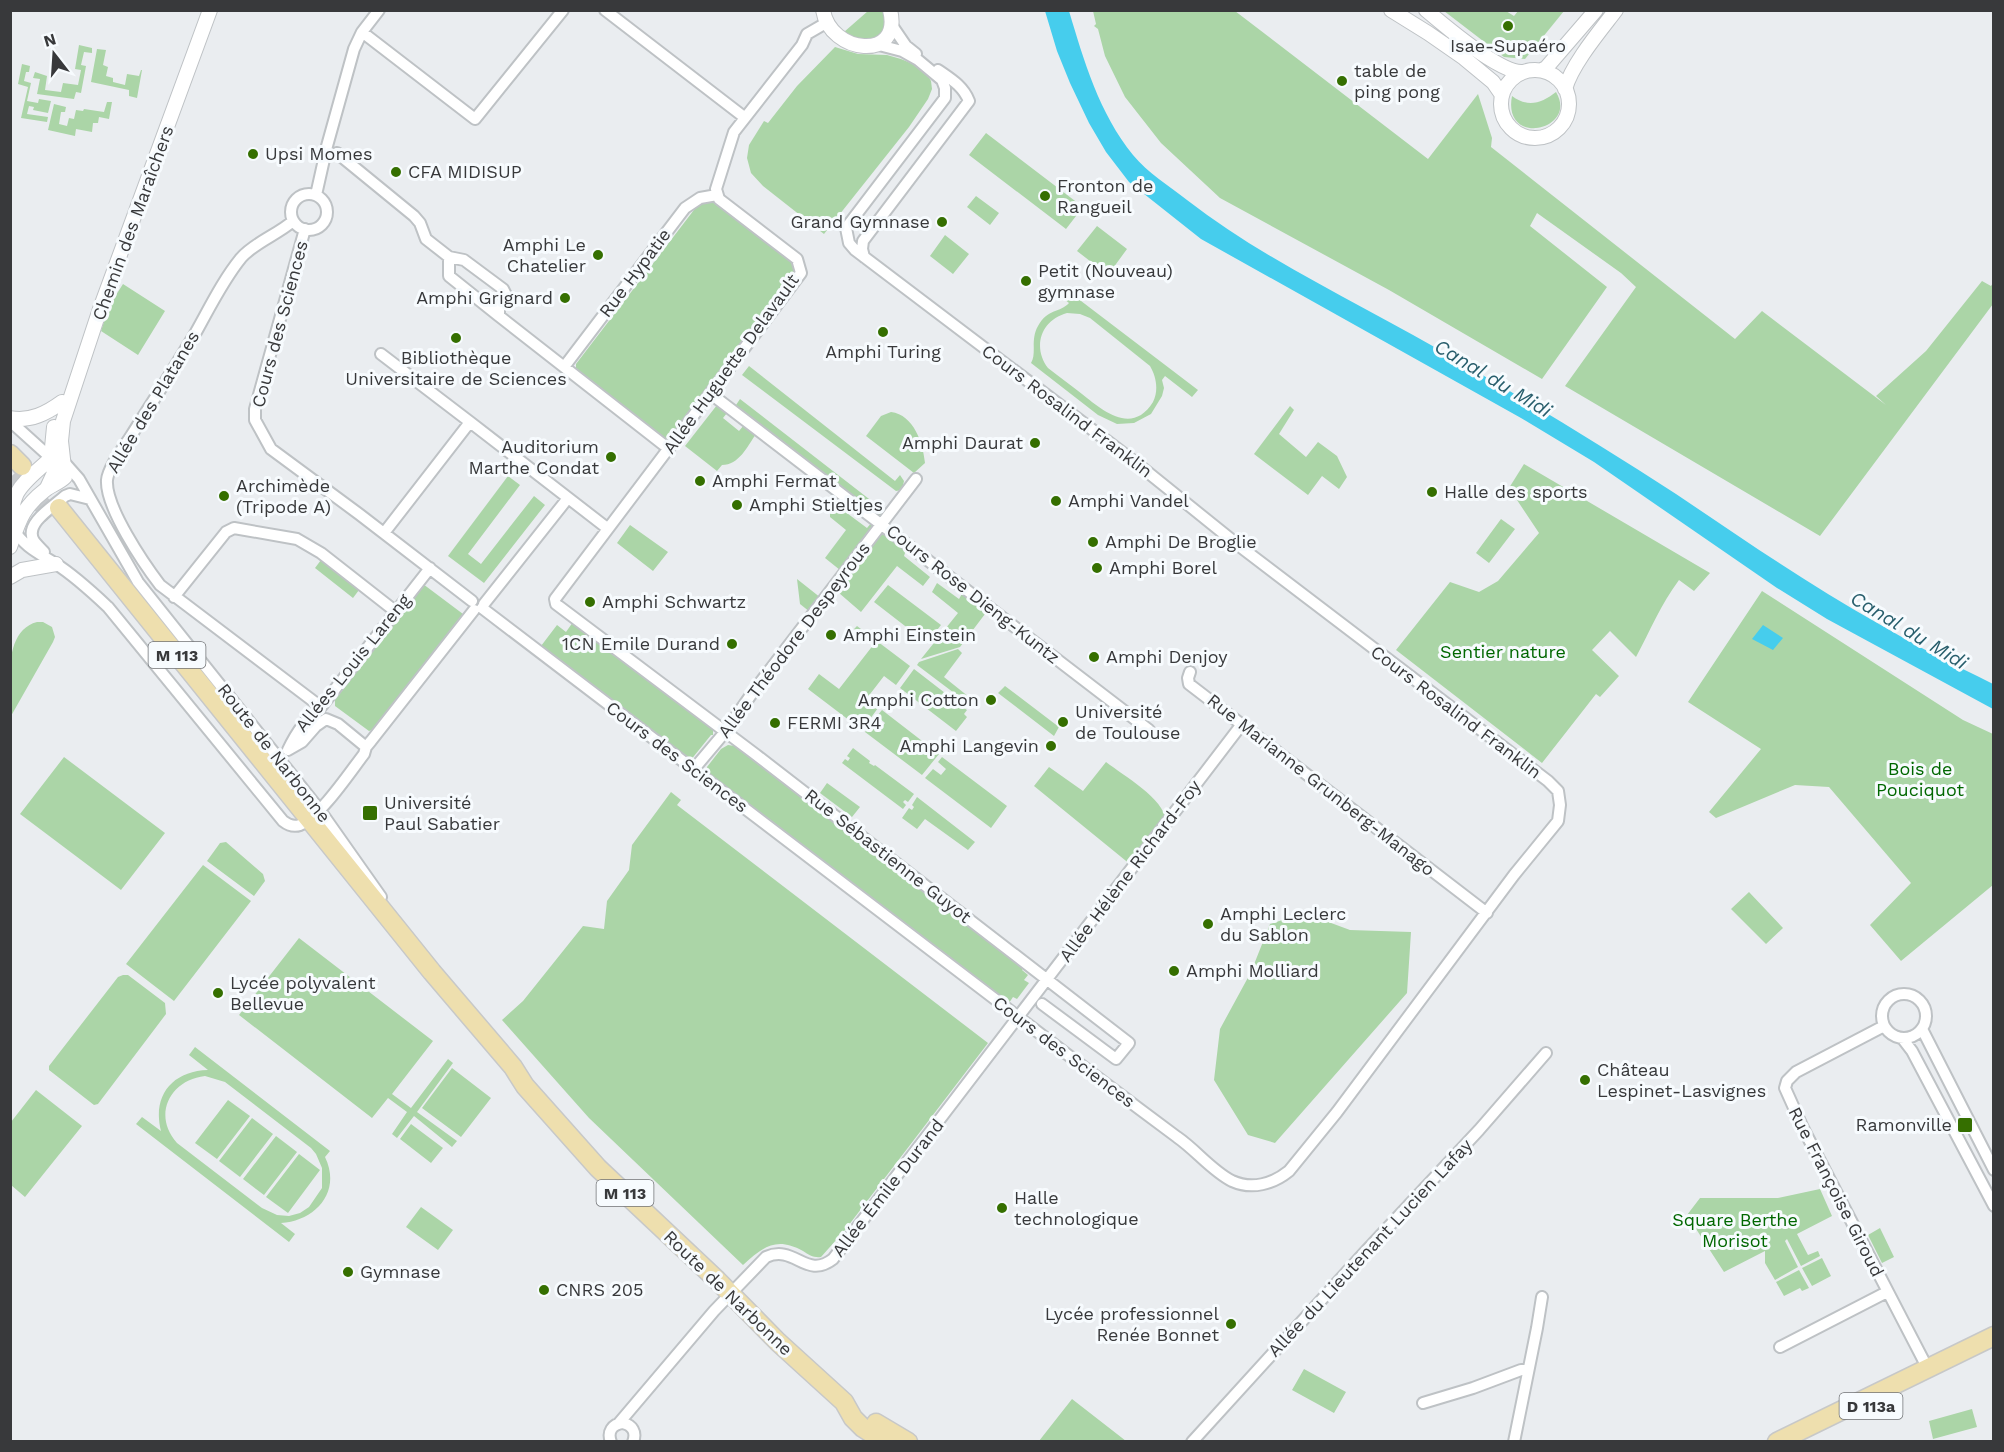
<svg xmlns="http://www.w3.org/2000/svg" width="2004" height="1452" font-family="'Work Sans',sans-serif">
<rect width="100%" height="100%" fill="#eaedf0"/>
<path fill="#abd5a7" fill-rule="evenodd" d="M868,11H883L885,25L884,31L875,40H859L844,32Z
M1093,11H1235L1428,159L1478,94L1492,138L1491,147L1735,339L1762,311L1886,405L1876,396L1926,351L1982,281L1991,286L1993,283V304L1820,536L1565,386L1636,287L1621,273L1537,213L1530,226L1607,287L1542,379L1389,290L1220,198L1161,143L1125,97L1105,56L1098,29L1094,26L1096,24Z
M1444,11H1506L1514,16L1518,11H1564L1525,59L1504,57Z
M79,45L92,48V53L84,52L81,65L86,66L81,93L76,92L74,99L37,94L40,79L33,78L35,72L47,76L45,90L61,92L63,83L78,85L81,70L75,69Z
M835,47L858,54L887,55L901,59L913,64L928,76L931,81L932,89L928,99L909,127L824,234L763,186L751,173L747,158L749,145L764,121L768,123L797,86Z
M97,49L106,50L103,65L108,67L106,76L113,78V82L125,85L127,74L139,76L141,70H142L137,98L129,96V90L91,82Z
M22,64L30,66L29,72H26L24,81L31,83L27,101L38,103L39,99L51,101L48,113L33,110L34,107L29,106L27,114L48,117L47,122L21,118L28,87L18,84Z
M1556,92C1579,130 1502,148 1512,96C1528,108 1542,103 1556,92Z
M107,102H112L109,119L99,117L98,123H93L92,132L76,129L75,136L48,130L54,104L66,107L65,112H61L59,124L67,126L69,118L74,119L76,110L83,111L84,109L104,112Z
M986,133L1083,207L1066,229L969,155Z
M976,196L999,213L990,225L967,207Z
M711,201L792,261L796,271L794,279L670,439H666L580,374L576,370V364L697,206L702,202Z
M1097,226L1127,249L1108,275L1077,251Z
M945,235L969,254L953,274L930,256Z
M123,284L165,311L138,355L101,331L109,306Z
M1064,288L1198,390L1192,397L1165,376L1162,380L1164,388L1162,396L1151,414L1134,423L1117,424L1098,415L1031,363C1037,354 1030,340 1038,326C1048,308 1060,313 1069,303L1059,295ZM1067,313L1080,314L1090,318L1150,366C1156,376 1159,390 1153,402C1132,436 1102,410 1082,394C1071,385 1059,377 1048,368C1032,347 1041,320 1067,313Z
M749,366L895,481L900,475L904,481L902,490L896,491L742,375Z
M740,399L882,509L883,516L879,518L734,408Z
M717,405L727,413L723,418L739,431L744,425L756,434C747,447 739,465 722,465L717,471L685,446Z
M1290,406L1294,410L1279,434L1306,457L1318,442L1337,456L1347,477L1339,489L1322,476L1308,495L1254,454Z
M891,412C914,415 923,443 925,463L914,473L866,436L881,416Z
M1524,464L1710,573L1694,591L1679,580C1661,604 1650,631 1636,657L1610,631L1592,650L1619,676L1600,697L1596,694L1542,763L1396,650L1450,582L1479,592L1498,581L1539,533L1509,488Z
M508,476L520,485L468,554L481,564L534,496L545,505L484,583L448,556Z
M836,505L867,528L872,522L873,527L842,569L840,570L825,558L846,530L830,517V513Z
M1501,519L1515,529L1489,563L1476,553Z
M630,525L668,552L653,571L617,543Z
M882,533L886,534L906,550L904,556L930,577L923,586L897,566L861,612L839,593L838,589L878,535Z
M321,560L359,590L353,598L315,568Z
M797,579L821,598L810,612L800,604Z
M937,583L959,599L963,592L985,610V614L960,647L921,659L958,613L932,592Z
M423,584L463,614L375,729L369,731L335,706V700Z
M888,585L941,625L927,643L874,602Z
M1762,591L1963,720L1993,734V885L1901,961L1870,925L1911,883L1829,787L1795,785L1716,818L1709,812L1761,749L1688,702Z
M37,622H43L52,627L55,637L53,642L11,716C10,688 2,631 37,622Z
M573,622L713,730V735H711L690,761L541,646L557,625L566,632Z
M857,626L910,666L896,685L884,676L867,698L878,708L862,730L808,689L819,674L839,689L874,644L854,629Z
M958,649L962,653L944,677L974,701L970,705L917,665L919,662Z
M914,669L967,710L964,714L967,717L956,731L900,688Z
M1005,686L1059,727L1054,736L998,693Z
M882,710L939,754L922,775L865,732L873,723L881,728L885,723L877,716Z
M728,745L735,746L1024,967L1022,970L1028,975L1024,980L1029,983L1017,999L1013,997L1009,1003L709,775L707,767L721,749Z
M853,748L870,761L869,763L874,766L875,765L914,794L908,802L905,800L903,802L906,805L903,809L842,763L845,759L848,761L850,758L847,756Z
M64,757L165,833L121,890L20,814Z
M942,757L1007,806L991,828L925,778L933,769L941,775L946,769L938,762Z
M1106,762C1124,776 1164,798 1166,821L1131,865L1034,786L1049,767L1083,791Z
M827,783L860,807L852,817L820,793Z
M671,792L681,800L677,805L988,1043L845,1230L821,1257C814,1258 809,1255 803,1251C776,1236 763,1247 743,1265L589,1118L502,1020L523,1001L583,926L604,929L607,901L629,870L632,845Z
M917,797L975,842L968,850L925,819L917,829L902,818L909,808L912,810L914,807L912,805Z
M226,842L263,874L265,881L254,896L207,861L220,843Z
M203,865L251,901L174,1001L126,964Z
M1749,892L1783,928L1766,944L1731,909Z
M1304,913L1350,930L1411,932L1407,993L1275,1143L1248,1135L1214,1080L1220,1029L1251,972L1270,924Z
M299,938L433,1041L392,1094L411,1108L448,1059L453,1063L417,1112L457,1141L452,1147L414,1116L397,1138L392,1134L407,1112L388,1098L372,1118L239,1015Z
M123,975H128L165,1003L166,1014L98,1104L94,1105L49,1070V1066L118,977Z
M195,1047L330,1151L325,1157C342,1192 315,1221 281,1223L295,1234L289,1242L136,1124L142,1117L161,1131C152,1096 172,1071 208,1070L189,1055ZM205,1076L225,1082L311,1148L316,1154L322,1168V1188L309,1207L300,1213L289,1216L277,1215L262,1208L177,1143C152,1115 170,1080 205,1076Z
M452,1068L491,1098L461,1137L422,1108Z
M36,1090L82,1126L25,1197L11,1185V1122Z
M228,1100L250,1116L217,1159L195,1143Z
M252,1118L273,1134L240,1177L219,1161Z
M411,1124L443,1148L431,1163L400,1139Z
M276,1136L297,1152L264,1195L243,1179Z
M299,1154L320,1170L288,1213L266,1197Z
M1820,1189L1832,1216L1797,1234L1808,1255L1818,1251L1820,1256L1801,1266L1787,1239L1785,1241L1798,1267L1775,1280L1765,1263V1251L1724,1272L1687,1215L1700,1198H1778Z
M421,1207L453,1230L438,1250L406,1227Z
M1880,1228L1894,1257L1882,1263L1868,1235Z
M1822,1258L1831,1276L1812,1286L1802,1268Z
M1799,1270L1809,1288L1802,1291L1800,1288L1784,1296L1776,1282Z
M1304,1369L1346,1392L1334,1413L1292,1390Z
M1072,1399L1126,1441H1039Z
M1972,1409L1977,1427L1933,1439L1929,1421Z"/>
<path fill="#46cded" d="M1045,11H1069C1084,61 1099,113 1133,155C1148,173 1169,186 1187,200C1271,265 1370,308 1460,362C1533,404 1605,448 1676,494C1743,539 1809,585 1879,624C1916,646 1955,665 1993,684V709L1827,619L1777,588L1594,462L1521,418L1201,239L1129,182L1106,152L1089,123L1070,83L1057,51Z
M1763,625L1783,638L1773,650L1752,639Z"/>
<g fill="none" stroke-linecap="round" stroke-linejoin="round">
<path stroke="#c6c9cc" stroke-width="18" stroke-dasharray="18 9" stroke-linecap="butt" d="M14,474L52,516"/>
<defs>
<path id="minor" d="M605,10L744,117
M826,23L807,34L802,45L734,132L716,189L719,199L797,259L801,273L555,599L556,604L755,754L1129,1043L1116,1059L1042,1004
M891,24L906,46L916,54
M362,32L475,119L563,10
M337,153L414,216L420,223L426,239L449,257L464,260L503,289L507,297L499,306V316L449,276V257
M291 212a18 18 0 1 1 36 0a18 18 0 1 1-36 0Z
M316,195L327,146L354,49L362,32L379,10
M293,221C277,235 255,242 241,258C223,280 210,307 196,332C175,367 153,401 131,436C124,447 108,468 107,480C105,507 144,564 160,585L321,707
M305,229L255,409V420L271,449L359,514L472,601
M864,257L862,249L863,241L969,101C963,86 951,79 938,70
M499,316L669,449
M381,354L470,422
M564,367L685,208L700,198L717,195
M711,394L1149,730
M10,421L51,458L64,462L79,479L138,582L319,809L381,897
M12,528C26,548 37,552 56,564C75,576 92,592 108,607L283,821C288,825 294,827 300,825C321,816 350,772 364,754L366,747L371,741L474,610
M384,533L470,422L607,528
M44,552C41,549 37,545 34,541C23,524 54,506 65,496L70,494L90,499
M174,597L226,532L234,528L297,539L321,553L395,611
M484,604L568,498
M482,608C656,741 830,873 1004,1006C1061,1050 1119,1094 1177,1137C1196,1150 1212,1171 1232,1181C1252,1190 1273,1184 1289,1171L1337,1112L1514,875L1558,821L1560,805L1558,791L1548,781L1238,545L1135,462L855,250L849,243L846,228L945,98V88L942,80L918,60L902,51L879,45
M1190,672L1188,678L1189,684L1487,913
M288,750C296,733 306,718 321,707L430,568
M288,750L302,742L316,726L326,719L338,724L366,747
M693,770L725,732L753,692L916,479
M1882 1016a22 22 0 1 1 44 0a22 22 0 1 1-44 0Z
M1884,1026L1796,1072L1787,1081L1785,1088L1803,1128L1928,1369
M1922,1029L1994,1170
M1902,1038L1912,1051L1994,1206
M1780,1347L1887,1292
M1423,1403L1473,1388L1521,1370H1528
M619,1423L714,1311L766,1257C795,1244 806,1280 833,1259L1242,724
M611,1442C607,1432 612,1424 623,1423C632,1425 637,1432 633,1442
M1192,1442L1365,1252L1479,1130L1546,1053
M1514,1442L1537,1328L1542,1297"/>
<path id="tertiary" d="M823,10C830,54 903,62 890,10
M1391,10L1428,33L1464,58L1493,82L1502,95
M1426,10C1446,27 1498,71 1521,72
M1501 104a34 34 0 1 1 68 0a34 34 0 1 1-68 0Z
M1542,70L1546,68L1596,10
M1565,89C1572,64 1600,31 1616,10
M10,418C30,422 47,413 62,402
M47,488L54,473L51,458L54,427
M15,530C5,491 26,482 51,458
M10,547C19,521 22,508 45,490C51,485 59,483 65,477L61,441L63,421L100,309L210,10
M10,577L22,570L56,564"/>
<path id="primary" d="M10,454L22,466
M59,508L432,972L513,1067L525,1086L598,1168L717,1280L778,1342L844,1402L853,1418L863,1428L885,1442
M876,1423L908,1442
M1777,1442L1994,1336"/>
</defs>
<use href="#minor" stroke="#bec2c5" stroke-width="14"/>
<use href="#tertiary" stroke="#bec2c5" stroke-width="16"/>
<use href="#primary" stroke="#c7c8c8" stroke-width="21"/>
<use href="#minor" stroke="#fff" stroke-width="10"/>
<use href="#tertiary" stroke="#fff" stroke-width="14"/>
<use href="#primary" stroke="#eedfae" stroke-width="18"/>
</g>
<g fill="#356f00" stroke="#f7fbfe" stroke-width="2">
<circle cx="1508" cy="26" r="6"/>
<circle cx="1342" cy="81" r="6"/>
<circle cx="253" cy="154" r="6"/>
<circle cx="396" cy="172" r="6"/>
<circle cx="1045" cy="196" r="6"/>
<circle cx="942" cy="222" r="6"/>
<circle cx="598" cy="255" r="6"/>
<circle cx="1026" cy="281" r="6"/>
<circle cx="565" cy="298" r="6"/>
<circle cx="883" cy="332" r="6"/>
<circle cx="456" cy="338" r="6"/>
<circle cx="1035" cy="443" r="6"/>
<circle cx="611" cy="457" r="6"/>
<circle cx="700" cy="481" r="6"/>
<circle cx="1432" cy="492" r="6"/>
<circle cx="224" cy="496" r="6"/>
<circle cx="1056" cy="501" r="6"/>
<circle cx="737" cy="505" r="6"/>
<circle cx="1093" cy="542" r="6"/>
<circle cx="1097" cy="568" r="6"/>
<circle cx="590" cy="602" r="6"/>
<circle cx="831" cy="635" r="6"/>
<circle cx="732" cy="644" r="6"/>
<circle cx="1094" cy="657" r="6"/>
<circle cx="991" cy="700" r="6"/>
<circle cx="1063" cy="722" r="6"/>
<circle cx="775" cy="723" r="6"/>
<circle cx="1051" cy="746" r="6"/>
<rect x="362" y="805" width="16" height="16" rx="3"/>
<circle cx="1208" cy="924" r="6"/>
<circle cx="1174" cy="971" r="6"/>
<circle cx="218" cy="993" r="6"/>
<circle cx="1585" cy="1080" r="6"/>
<rect x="1957" y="1117" width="16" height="16" rx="3"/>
<circle cx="1002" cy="1208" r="6"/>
<circle cx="348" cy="1272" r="6"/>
<circle cx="544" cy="1290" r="6"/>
<circle cx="1231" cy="1324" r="6"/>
</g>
<g text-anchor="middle" stroke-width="6" stroke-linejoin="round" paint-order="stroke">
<g fill="#f7fbfe" stroke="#717376" stroke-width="1.5">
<rect x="148.5" y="642" width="57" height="26" rx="4.5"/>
<rect x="596.5" y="1180" width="57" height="26" rx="4.5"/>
<rect x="1839.5" y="1393" width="63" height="26" rx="4.5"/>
</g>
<g font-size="16" font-weight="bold" fill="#38393b">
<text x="177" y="661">M 113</text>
<text x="625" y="1199">M 113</text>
<text x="1871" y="1412">D 113a</text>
</g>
<g font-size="18" fill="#38393b" stroke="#f7fbfe" text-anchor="start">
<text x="1508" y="52" text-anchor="middle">Isae-Supaéro</text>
<text x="1354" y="77">table de<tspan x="1354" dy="21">ping pong</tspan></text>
<text x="265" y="160">Upsi Momes</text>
<text x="408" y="178">CFA MIDISUP</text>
<text x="1057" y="192">Fronton de<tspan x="1057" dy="21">Rangueil</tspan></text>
<text x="930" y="228" text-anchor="end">Grand Gymnase</text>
<text x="586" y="251" text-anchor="end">Amphi Le<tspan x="586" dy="21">Chatelier</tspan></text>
<text x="1038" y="277">Petit (Nouveau)<tspan x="1038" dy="21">gymnase</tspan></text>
<text x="553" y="304" text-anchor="end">Amphi Grignard</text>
<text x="883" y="358" text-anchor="middle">Amphi Turing</text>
<text x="456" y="364" text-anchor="middle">Bibliothèque<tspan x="456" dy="21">Universitaire de Sciences</tspan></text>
<text x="1023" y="449" text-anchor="end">Amphi Daurat</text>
<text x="599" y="453" text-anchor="end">Auditorium<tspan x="599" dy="21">Marthe Condat</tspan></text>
<text x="712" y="487">Amphi Fermat</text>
<text x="236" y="492">Archimède<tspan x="236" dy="21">(Tripode A)</tspan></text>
<text x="1444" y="498">Halle des sports</text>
<text x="1068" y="507">Amphi Vandel</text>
<text x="749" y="511">Amphi Stieltjes</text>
<text x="1105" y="548">Amphi De Broglie</text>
<text x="1109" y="574">Amphi Borel</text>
<text x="602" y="608">Amphi Schwartz</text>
<text x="843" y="641">Amphi Einstein</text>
<text x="720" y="650" text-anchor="end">1CN Emile Durand</text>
<text x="1106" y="663">Amphi Denjoy</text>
<text x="979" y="706" text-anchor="end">Amphi Cotton</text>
<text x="1075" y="718">Université<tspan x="1075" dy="21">de Toulouse</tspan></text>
<text x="787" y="729">FERMI 3R4</text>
<text x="1039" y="752" text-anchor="end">Amphi Langevin</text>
<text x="384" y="809">Université<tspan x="384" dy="21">Paul Sabatier</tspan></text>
<text x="1220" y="920">Amphi Leclerc<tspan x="1220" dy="21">du Sablon</tspan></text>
<text x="1186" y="977">Amphi Molliard</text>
<text x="230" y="989">Lycée polyvalent<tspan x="230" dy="21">Bellevue</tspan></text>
<text x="1597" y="1076">Château<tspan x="1597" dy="21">Lespinet-Lasvignes</tspan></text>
<text x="1952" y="1131" text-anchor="end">Ramonville</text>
<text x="1014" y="1204">Halle<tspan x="1014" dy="21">technologique</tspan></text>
<text x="360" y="1278">Gymnase</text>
<text x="556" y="1296">CNRS 205</text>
<text x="1219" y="1320" text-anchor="end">Lycée professionnel<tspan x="1219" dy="21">Renée Bonnet</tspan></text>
</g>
<g font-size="18" fill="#38393b" stroke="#f7fbfe">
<text transform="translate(133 223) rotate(-70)" y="6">Chemin des Maraîchers</text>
<text transform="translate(635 273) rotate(-53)" y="6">Rue Hypatie</text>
<text transform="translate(280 324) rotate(-75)" y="6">Cours des Sciences</text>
<text transform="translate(731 364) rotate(-54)" y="6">Allée Huguette Delavault</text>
<text transform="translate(153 402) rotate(-59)" y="6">Allée des Platanes</text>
<text transform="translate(1067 411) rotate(37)" y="6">Cours Rosalind Franklin</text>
<text transform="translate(973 594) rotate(38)" y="6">Cours Rose Dieng-Kuntz</text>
<text transform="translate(794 640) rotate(-53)" y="6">Allée Théodore Despeyrous</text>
<text transform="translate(353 663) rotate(-51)" y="6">Allées Louis Lareng</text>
<text transform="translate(1456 712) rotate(37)" y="6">Cours Rosalind Franklin</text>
<text transform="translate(274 753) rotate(52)" y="6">Route de Narbonne</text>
<text transform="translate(677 757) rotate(37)" y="6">Cours des Sciences</text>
<text transform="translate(1321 785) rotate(38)" y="6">Rue Marianne Grunberg-Manago</text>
<text transform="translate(888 856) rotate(38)" y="6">Rue Sébastienne Guyot</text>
<text transform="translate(1130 871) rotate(-53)" y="6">Allée Hélène Richard-Foy</text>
<text transform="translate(1064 1052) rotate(37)" y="6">Cours des Sciences</text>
<text transform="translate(888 1188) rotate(-52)" y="6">Allée Émile Durand</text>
<text transform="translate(1836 1192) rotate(63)" y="6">Rue Françoise Giroud</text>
<text transform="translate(1370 1248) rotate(-47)" y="6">Allée du Lieutenant Lucien Lafay</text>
<text transform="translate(728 1293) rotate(44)" y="6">Route de Narbonne</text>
</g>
<g font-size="18" fill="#006700" stroke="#f7fbfe">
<text x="1503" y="658">Sentier nature</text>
<text x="1920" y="775">Bois de<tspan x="1920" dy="21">Pouciquot</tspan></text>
<text x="1735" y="1226">Square Berthe<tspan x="1735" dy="21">Morisot</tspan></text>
</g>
<g font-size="20" font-style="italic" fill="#285e6c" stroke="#f7fbfe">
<text transform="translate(1493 378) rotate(31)" y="7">Canal du Midi</text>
<text transform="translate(1909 630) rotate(31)" y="7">Canal du Midi</text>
</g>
</g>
<rect width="2004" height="1452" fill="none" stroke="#38393b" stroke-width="24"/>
<g transform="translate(54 54) rotate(343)" stroke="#f7fbfe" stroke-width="4.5" paint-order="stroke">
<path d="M0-4.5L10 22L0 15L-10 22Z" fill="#38393b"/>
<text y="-9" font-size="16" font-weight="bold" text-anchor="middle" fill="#38393b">N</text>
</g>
</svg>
